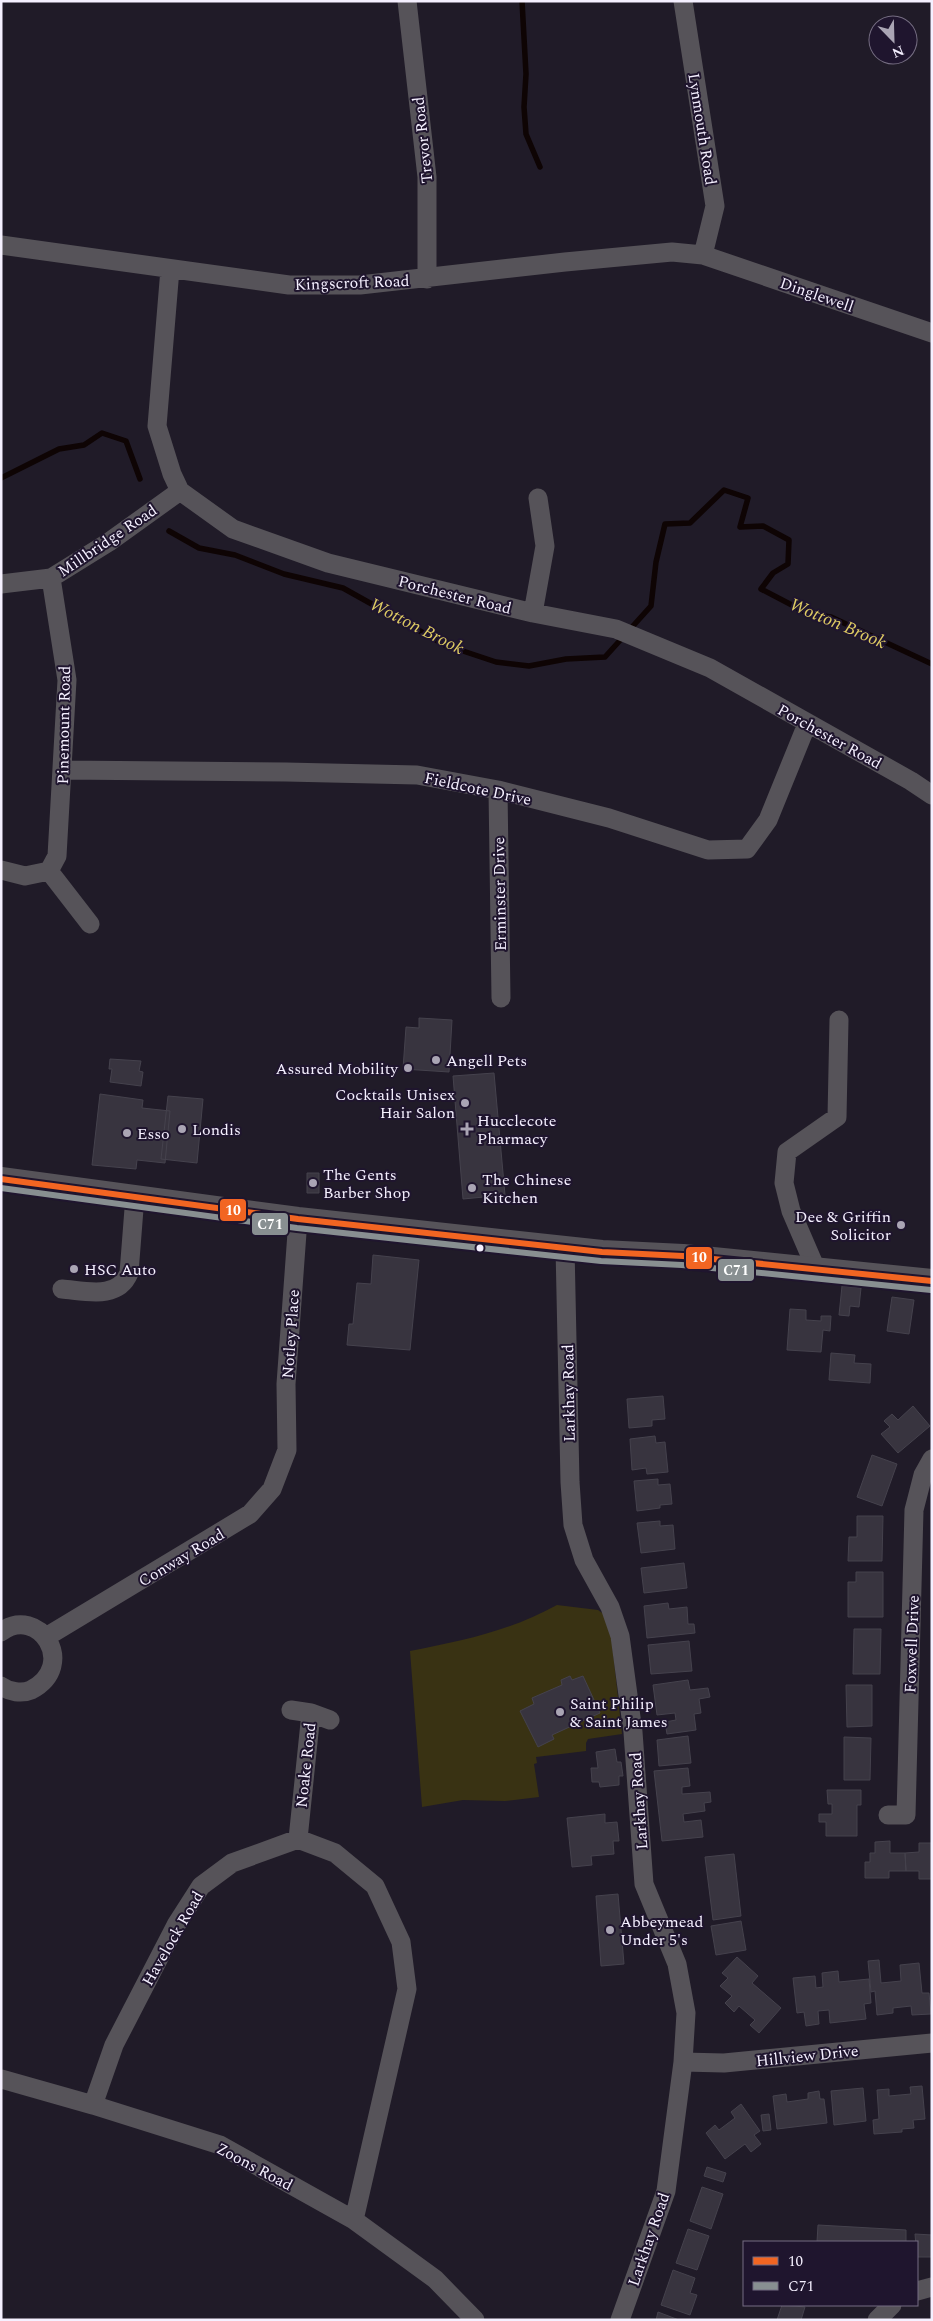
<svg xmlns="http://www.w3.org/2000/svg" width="933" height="2321" font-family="Spectral,serif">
<rect width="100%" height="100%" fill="#201b28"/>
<path fill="#393213" d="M557,1605L598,1610L605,1615L610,1625L622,1734L588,1739L586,1743V1751L536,1757L537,1763L534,1764L539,1797L505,1801L463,1800L422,1807L410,1651C462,1641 510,1631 557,1605Z"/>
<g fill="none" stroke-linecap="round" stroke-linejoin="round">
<path stroke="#0e0404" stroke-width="5.5" d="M522,1L526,74L524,107L526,134L540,167
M1,478L59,449L84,445L102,433L126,441L140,479
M169,531L199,548L235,555L284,574L343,588L445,645L496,662L529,666L566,659L605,657L651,606L656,562L665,524L690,523L724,490L748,498L740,527L763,526L789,540L788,564L773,573L761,589L809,614L831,617L932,664"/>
</g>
<path fill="#38343f" stroke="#45424d" d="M419,1018L452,1020L449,1072L403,1069L406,1027L419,1028Z
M110,1059L141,1061L139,1071L143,1072L141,1086L110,1082L112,1069H109Z
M494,1073L505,1195L463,1199L453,1076Z
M100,1094L143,1100L142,1108L170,1111L165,1163L137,1160L136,1169L92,1165Z
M168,1096L203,1099L197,1163L161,1159Z
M307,1173H319V1193H307Z
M373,1255L419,1260L410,1350L347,1345L349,1324H353L357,1283L371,1284Z
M842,1286L861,1288L859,1307L850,1306L849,1316L839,1315Z
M892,1297L914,1300L909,1334L887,1331Z
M790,1309L806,1310V1320L821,1321V1316H831L830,1331L823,1330L821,1352L787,1350Z
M831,1353L855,1355L854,1363L871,1364L870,1383L829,1380Z
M663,1396L665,1419L652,1420V1426L629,1428L627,1399Z
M913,1406L930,1426L898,1453L881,1434L890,1427L884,1421L892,1414L898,1420Z
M655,1436L656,1443L665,1442L668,1472L647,1474L646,1468L632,1470L630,1439Z
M872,1455L897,1464L882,1506L857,1497Z
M658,1479V1485L670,1484L672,1504L660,1505V1508L637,1511L634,1481Z
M857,1516H883L882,1561H848L849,1537H857Z
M660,1521V1526L673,1525L675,1549L641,1553L637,1523Z
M684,1563L687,1588L644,1593L641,1568Z
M856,1572H883V1617H848V1582H856Z
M668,1603L669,1609L687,1607L688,1624H694L695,1633L647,1638L644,1606Z
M854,1629H881L880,1674H853Z
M689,1641L692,1671L651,1674L648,1645Z
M570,1676L572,1680L583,1676L600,1713L552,1735L554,1739L538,1747L520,1711L534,1704L532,1698L562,1685L561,1680Z
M688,1680L690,1690L708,1688L710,1697L699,1699L701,1713L694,1714L696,1730L667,1734L665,1722L676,1720L675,1713L657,1715L653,1685Z
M846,1685H872V1726L847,1727Z
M688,1736L691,1763L659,1766L657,1740Z
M844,1737L871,1738L870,1780H844Z
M615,1749L617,1762H621L623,1776H619V1785L600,1787L599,1782H592L591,1768H598L596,1752Z
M688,1768L690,1786L682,1787V1794L710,1792L711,1802L704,1803L705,1811L683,1814L684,1822L701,1820L703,1837L662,1841L654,1771Z
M827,1790H861V1805H857V1836H826V1822H819V1814H832V1804H828Z
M605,1814V1823L617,1822L619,1841H613L614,1854L591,1856L592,1865L572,1867L567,1818Z
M890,1841V1853H905L906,1871H889V1878H865V1862H870V1853H875V1842Z
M919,1843H932V1879H919V1871H906L905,1853L919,1852Z
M734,1854L741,1916L713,1920L705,1857Z
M618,1894L624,1964L601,1966L596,1896Z
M741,1921L746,1950L716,1955L711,1926Z
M737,1957L758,1976L752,1983L781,2008L759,2033L750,2025L755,2020L739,2006L734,2012L725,2003L732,1996L720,1986L728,1978L722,1973Z
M879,1960L881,1983L901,1981L900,1965L919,1963L922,1993H929L931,2014L912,2015L911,2006L893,2008V2013L877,2015L875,1991L871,1992L868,1961Z
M838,1971L839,1982L869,1979L871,2003L864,2004L866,2019L830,2023L829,2010L818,2011L819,2024L806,2026L804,2012L797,2013L793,1978L815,1976L816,1988L823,1987L822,1973Z
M922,2086L925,2119L913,2120L914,2128L902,2129V2132L874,2134L873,2120L879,2119L877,2090L889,2089V2096L911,2094L910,2087Z
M863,2088L866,2121L834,2125L831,2091Z
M819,2091L820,2099H824L827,2123L777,2129L773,2096L786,2094L787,2102L808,2099V2093Z
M741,2104L760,2131L754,2135L761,2144L751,2152L745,2144L725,2159L706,2133L715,2125L719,2130L735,2118L731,2112Z
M769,2114L771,2130L763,2131L761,2115Z
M707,2167L726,2173L723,2182L704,2176Z
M702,2187L723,2194L711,2229L690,2221Z
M818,2225L906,2230V2242H817Z
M688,2229L709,2236L697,2270L676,2263Z
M915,2234L932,2235V2257H917Z
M673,2270L695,2278L690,2293L697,2295L690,2315L661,2305Z
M782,2305L805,2307L801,2320H777Z
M658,2312L679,2320H656Z"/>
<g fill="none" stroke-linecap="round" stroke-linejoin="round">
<path stroke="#565359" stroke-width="19" d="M407,1L427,177V279
M683,1L715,206L703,255
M1,245L289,285H360L565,262L672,252L703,255L932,333
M170,269L157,426L172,474L180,491L233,529L328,563L533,613L616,629L710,668L911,781L932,795
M1,584L51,578L109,542L180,491
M533,613L545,546L538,498
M63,770L286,772L417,775L498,790L609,818L708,850L747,849L768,820L807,724
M498,790L501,998
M1,870L25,876L49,871L57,856L67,680L51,578
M49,871L90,924
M565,1247L570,1482L573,1525L584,1560L610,1607L620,1636L633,1732L644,1884L677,1964L686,2013L683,2062L666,2191L620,2320
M816,1269L791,1211L784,1183L787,1152L837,1117L839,1020
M62,1289C86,1291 118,1300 129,1273L135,1196
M1,1632C38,1604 79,1665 31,1690C22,1694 9,1692 1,1686
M46,1637L250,1514L272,1489L287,1450L286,1384L298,1219
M291,1710L311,1713
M888,1815H906L914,1510L923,1475L932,1459
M298,1839L311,1713L330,1720
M683,2062L724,2063L932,2043
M1,2079L93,2105L220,2145L354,2220L435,2279L475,2320
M93,2105L114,2045L176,1925L201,1886L232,1863L298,1839L335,1853L375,1886L401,1942L407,1989L354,2220
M917,2291L932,2287
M877,2320L892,2305"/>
<path stroke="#565359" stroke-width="24" d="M1,1179L298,1219L602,1252L683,1256L932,1281"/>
<defs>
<path id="bus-1" d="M1,1179L298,1219L602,1252L683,1256L932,1281"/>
<path id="bus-2" d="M1,1188L297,1228L601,1261L682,1265L931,1290"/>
</defs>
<use href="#bus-1" stroke="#1f152e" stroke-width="10"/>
<use href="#bus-2" stroke="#1f152e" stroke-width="10"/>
<use href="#bus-1" stroke="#f26522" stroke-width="6"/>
<use href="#bus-2" stroke="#888f91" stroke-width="6"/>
</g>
<g fill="#aaa5b4" stroke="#1f152e" stroke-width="2">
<circle cx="436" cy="1060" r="5"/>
<circle cx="408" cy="1068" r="5"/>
<circle cx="465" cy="1103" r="5"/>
<circle cx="182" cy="1129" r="5"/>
<path d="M464.5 1121.5h5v5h5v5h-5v5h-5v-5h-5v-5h5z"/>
<circle cx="127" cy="1133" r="5"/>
<circle cx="313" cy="1183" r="5"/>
<circle cx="472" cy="1188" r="5"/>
<circle cx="901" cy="1225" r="5"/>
<circle cx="74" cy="1269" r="5"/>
<circle cx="560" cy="1712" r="5"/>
<circle cx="610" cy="1930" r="5"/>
</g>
<circle fill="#f5f0ff" stroke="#1f152e" stroke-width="2" cx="480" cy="1248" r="4.5"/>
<g text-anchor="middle" stroke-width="4" stroke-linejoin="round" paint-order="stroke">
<g font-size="16" fill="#f5f0ff" stroke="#1f152e">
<text transform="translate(703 129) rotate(81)" y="6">Lynmouth Road</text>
<text transform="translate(422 140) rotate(-96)" y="6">Trevor Road</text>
<text transform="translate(352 282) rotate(-2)" y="6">Kingscroft Road</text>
<text transform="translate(817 294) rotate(19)" y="6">Dinglewell</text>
<text transform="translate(107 540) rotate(-34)" y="6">Millbridge Road</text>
<text transform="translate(455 594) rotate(14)" y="6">Porchester Road</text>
<text transform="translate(63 725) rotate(-89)" y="6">Pinemount Road</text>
<text transform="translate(830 736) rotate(29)" y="6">Porchester Road</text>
<text transform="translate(478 788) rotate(12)" y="6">Fieldcote Drive</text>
<text transform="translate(499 894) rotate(-91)" y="6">Erminster Drive</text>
<text transform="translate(290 1334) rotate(-86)" y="6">Notley Place</text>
<text transform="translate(568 1393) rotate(-91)" y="6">Larkhay Road</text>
<text transform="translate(181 1557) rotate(-31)" y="6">Conway Road</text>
<text transform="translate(911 1644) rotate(-88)" y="6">Foxwell Drive</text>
<text transform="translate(305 1765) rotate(-84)" y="6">Noake Road</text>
<text transform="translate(638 1801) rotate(-94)" y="6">Larkhay Road</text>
<text transform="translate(172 1938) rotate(-60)" y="6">Havelock Road</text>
<text transform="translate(807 2055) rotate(-6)" y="6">Hillview Drive</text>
<text transform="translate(255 2166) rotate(28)" y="6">Zoons Road</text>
<text transform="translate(648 2239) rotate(-71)" y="6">Larkhay Road</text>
</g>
<g font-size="16" fill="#f5f0ff" stroke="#1f152e" text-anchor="start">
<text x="446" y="1066">Angell Pets</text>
<text x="398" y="1074" text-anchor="end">Assured Mobility</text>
<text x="455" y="1100" text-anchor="end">Cocktails Unisex<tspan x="455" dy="18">Hair Salon</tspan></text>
<text x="477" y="1126">Hucclecote<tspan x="477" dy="18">Pharmacy</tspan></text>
<text x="192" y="1135">Londis</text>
<text x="137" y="1139">Esso</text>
<text x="323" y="1180">The Gents<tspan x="323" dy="18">Barber Shop</tspan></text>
<text x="482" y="1185">The Chinese<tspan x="482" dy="18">Kitchen</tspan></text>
<text x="891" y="1222" text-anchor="end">Dee &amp; Griffin<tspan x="891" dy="18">Solicitor</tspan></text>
<text x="84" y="1275">HSC Auto</text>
<text x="570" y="1709">Saint Philip<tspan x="570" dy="18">&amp; Saint James</tspan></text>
<text x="620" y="1927">Abbeymead<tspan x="620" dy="18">Under 5's</tspan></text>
</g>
<g font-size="18" font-style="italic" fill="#decb63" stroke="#1f152e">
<text transform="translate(838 623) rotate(23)" y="6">Wotton Brook</text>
<text transform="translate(417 626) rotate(27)" y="6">Wotton Brook</text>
</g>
</g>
<g stroke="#1f152e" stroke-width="2">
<rect x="219" y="1198" width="28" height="24" rx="5" fill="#f26522"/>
<rect x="251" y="1212" width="38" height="24" rx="5" fill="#888f91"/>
<rect x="685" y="1246" width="28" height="24" rx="5" fill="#f26522"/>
<rect x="717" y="1258" width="38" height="24" rx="5" fill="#888f91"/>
</g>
<g font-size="14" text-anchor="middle" font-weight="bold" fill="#fff">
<text x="233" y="1215">10</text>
<text x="270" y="1229">C71</text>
<text x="699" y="1262">10</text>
<text x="736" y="1275">C71</text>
</g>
<rect width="933" height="2321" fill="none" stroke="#f5f0ff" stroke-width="5"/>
<rect x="743" y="2241" width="175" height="65" fill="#1f152e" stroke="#756d82"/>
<rect x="753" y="2257" width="25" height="8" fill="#f26522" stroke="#756d82"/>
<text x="788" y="2266" font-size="15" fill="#f5f0ff">10</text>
<rect x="753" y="2282" width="25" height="8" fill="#888f91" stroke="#756d82"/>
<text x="788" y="2291" font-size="15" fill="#f5f0ff">C71</text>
<g transform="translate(893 40) rotate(157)"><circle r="24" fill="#1f152e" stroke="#756d82"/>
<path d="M0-4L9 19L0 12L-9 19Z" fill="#aaa5b4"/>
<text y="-8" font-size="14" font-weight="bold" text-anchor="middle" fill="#f5f0ff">N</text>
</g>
</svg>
